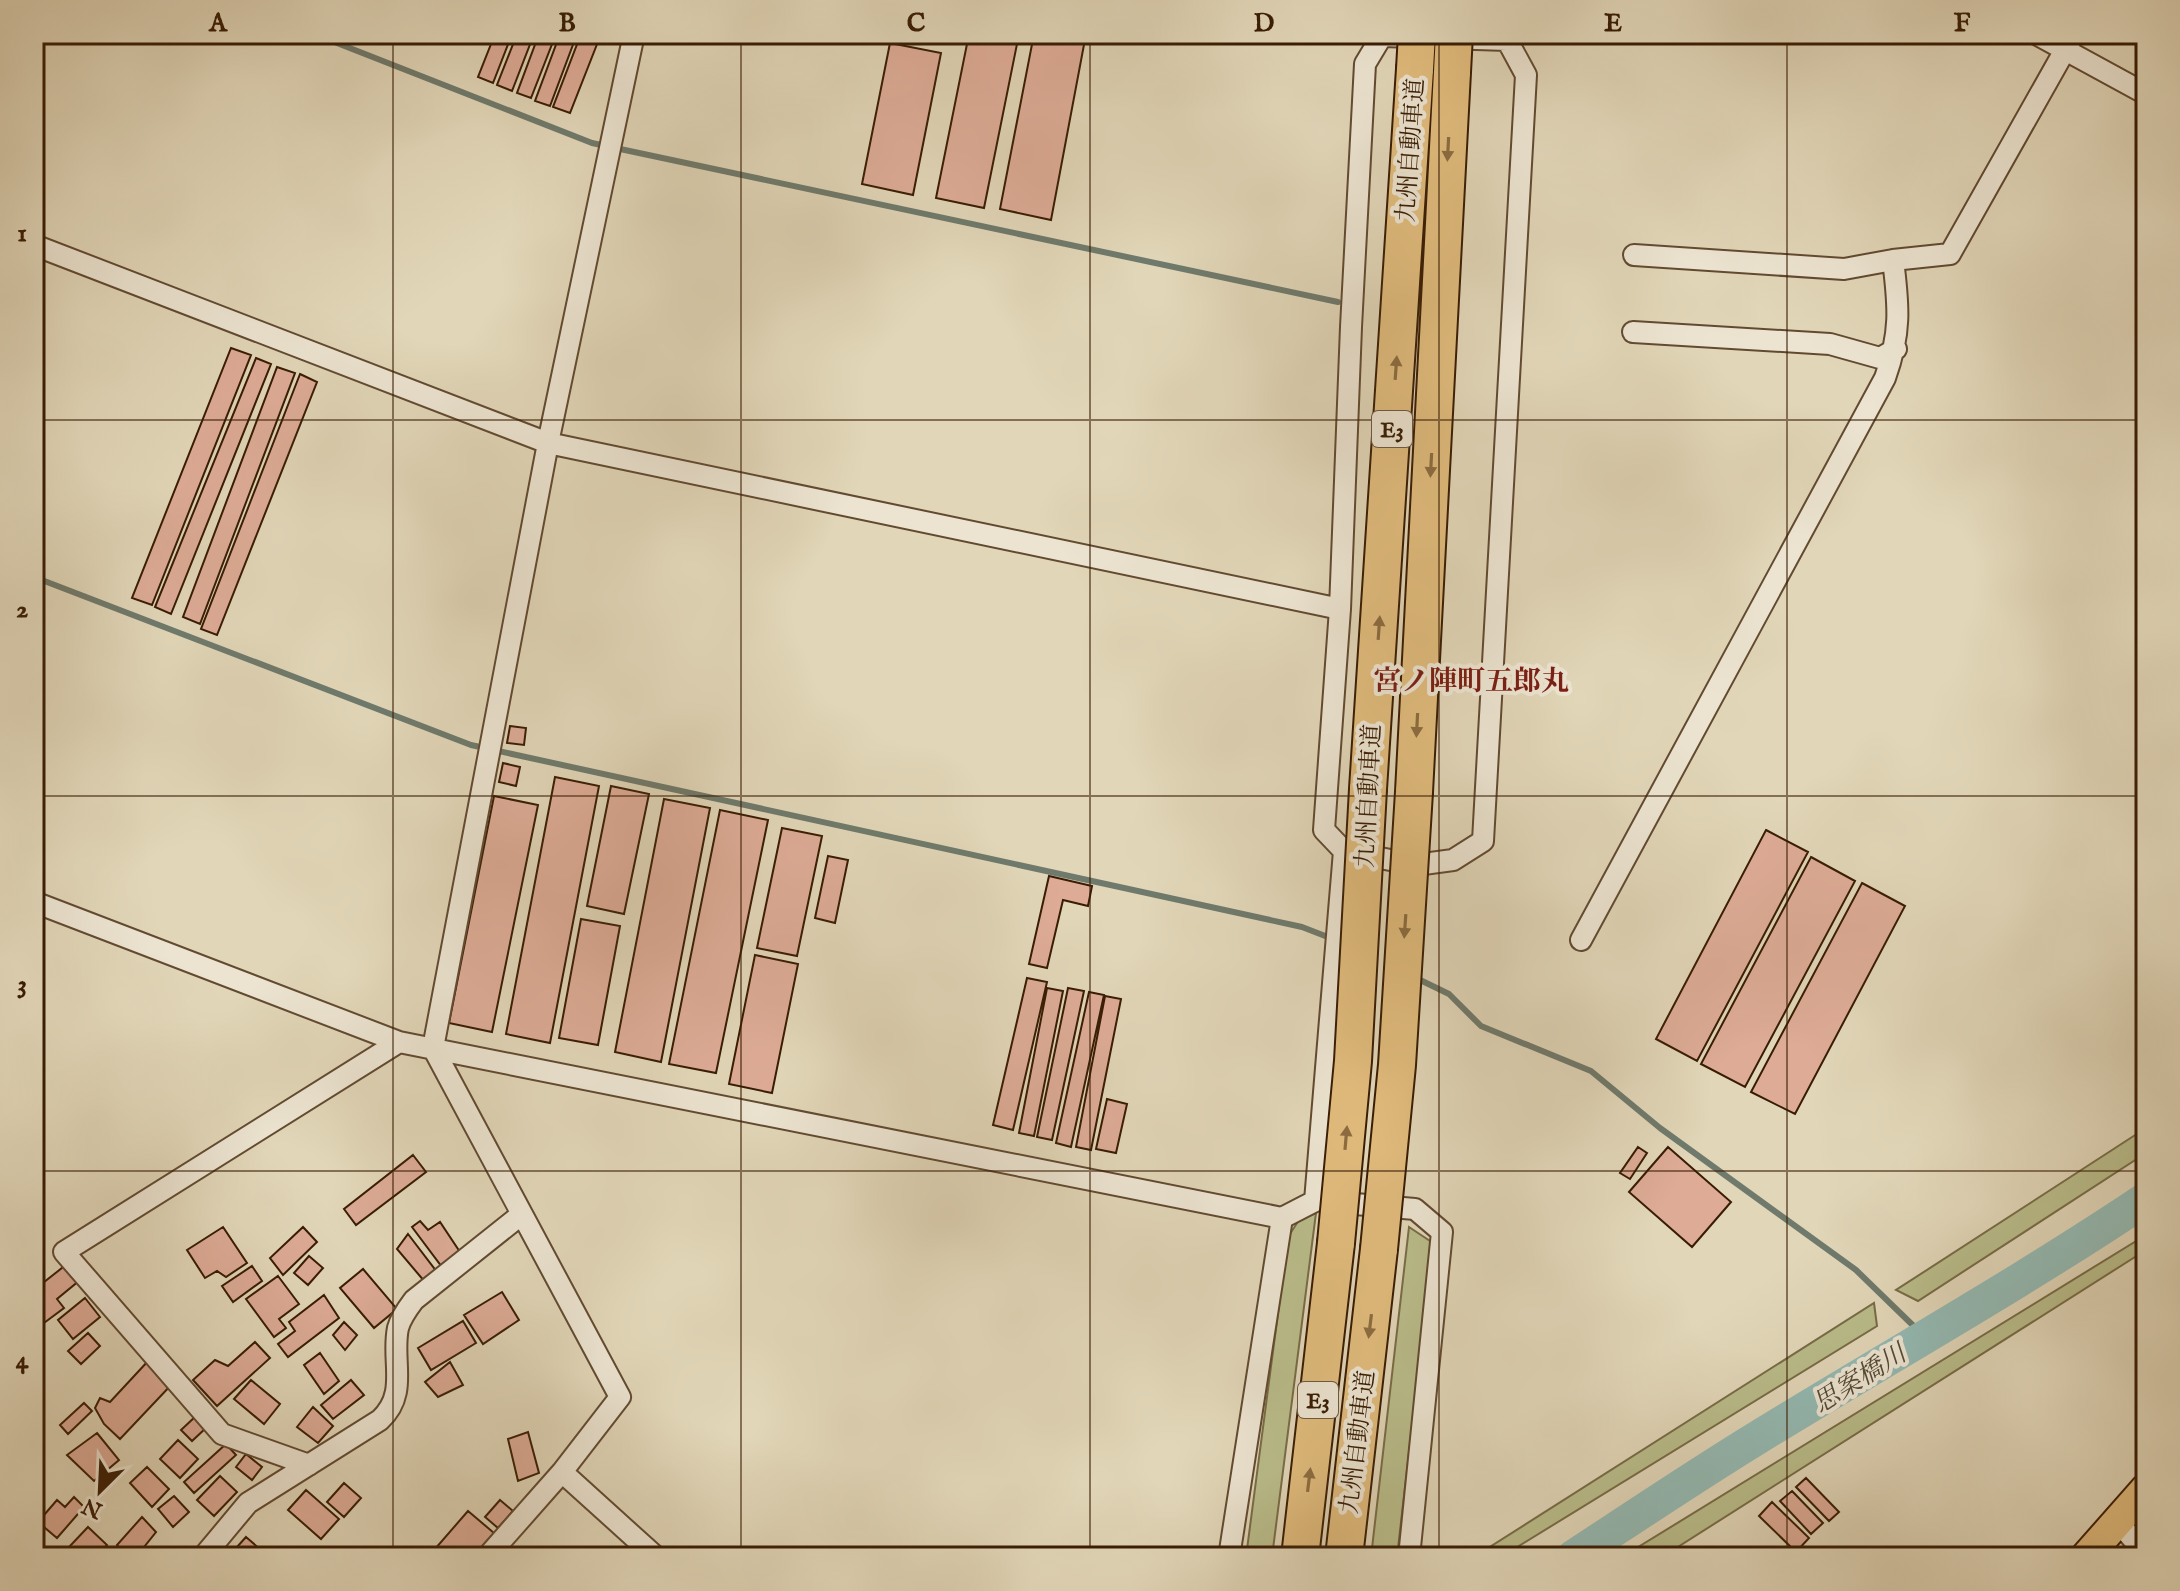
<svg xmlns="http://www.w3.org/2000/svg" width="2180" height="1591" font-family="'IM FELL English','Noto Serif JP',serif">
<rect width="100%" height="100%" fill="#e1d6b8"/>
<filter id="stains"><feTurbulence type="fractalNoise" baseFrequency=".0025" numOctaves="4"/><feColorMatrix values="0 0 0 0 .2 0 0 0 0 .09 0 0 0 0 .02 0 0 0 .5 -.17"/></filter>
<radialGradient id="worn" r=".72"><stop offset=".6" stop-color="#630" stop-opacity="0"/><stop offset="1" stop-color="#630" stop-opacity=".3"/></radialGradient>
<path fill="#b9bc8a" stroke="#786c47" stroke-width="2" d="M2146,1128V1153L1918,1301L1896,1290Z
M1316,1213L1272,1557H1246L1288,1237L1299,1220Z
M1409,1227L1433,1243L1397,1557H1371Z
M2146,1235V1250L1662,1557H1622Z
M1874,1303L1877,1326L1501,1557H1474Z"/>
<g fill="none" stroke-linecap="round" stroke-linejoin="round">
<path stroke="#6f7a6c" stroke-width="6" d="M314,34L592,143L1338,302
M34,577L471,745L1302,927L1333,939
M1416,978L1449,994L1481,1026L1591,1071L1660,1128L1856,1270L1926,1338"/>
<path stroke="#94b9b2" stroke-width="34" d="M1573,1557C1634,1517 1695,1476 1757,1438C1887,1358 2019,1284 2146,1199"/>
</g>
<path fill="#ddab96" stroke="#381c04" stroke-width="2" d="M495,34H512L493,83L478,77Z
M517,34H534L512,91L497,85Z
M539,34H556L531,98L517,93Z
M560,34H577L550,106L535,101Z
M581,34H601L570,113L553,107Z
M969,34H1019L984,208L936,198Z
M1034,34H1086L1051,220L1000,209Z
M890,43L941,53L913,195L862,184Z
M231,348L251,355L152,605L132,598Z
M256,358L271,364L171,614L155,607Z
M277,367L295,373L200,624L183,617Z
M300,374L317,382L217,635L201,629Z
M510,726L526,728L524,745L507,743Z
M503,763L520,767L516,786L499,782Z
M555,777L599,786L550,1043L506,1034Z
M611,786L649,794L624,914L587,906Z
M494,796L538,805L492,1032L449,1023Z
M664,799L710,808L661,1062L615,1052Z
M720,810L768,820L716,1073L669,1064Z
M782,828L822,836L797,956L757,948Z
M1766,830L1808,852L1697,1061L1656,1039Z
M828,856L848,860L835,923L815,918Z
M1811,857L1855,881L1745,1087L1701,1064Z
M1049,876L1092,886L1088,906L1063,900L1047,968L1029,964Z
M1862,883L1905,906L1795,1114L1751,1092Z
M581,919L620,926L598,1045L559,1038Z
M755,955L798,964L772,1093L729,1084Z
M1027,978L1047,982L1013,1130L993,1125Z
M1047,988L1063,991L1034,1136L1019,1133Z
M1068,988L1084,991L1052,1140L1037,1137Z
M1089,992L1104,995L1071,1147L1056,1143Z
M1105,996L1121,999L1091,1150L1076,1147Z
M1107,1099L1127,1104L1116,1153L1096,1149Z
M1638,1147L1647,1153L1630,1179L1620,1173Z
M1668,1147L1731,1202L1692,1247L1629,1192Z
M413,1155L426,1172L356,1225L344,1209Z
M420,1221L428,1230L440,1222L460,1252L442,1267L412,1227Z
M223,1227L247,1263L226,1277L217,1271L205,1278L187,1250Z
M303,1227L317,1242L283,1275L270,1258Z
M408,1234L437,1272L425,1282L397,1249Z
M309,1256L323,1268L308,1285L294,1273Z
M67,1264L80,1280L57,1299L64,1308L40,1326L34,1319V1290Z
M252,1266L262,1281L233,1302L222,1286Z
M363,1269L397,1309L374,1328L340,1288Z
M278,1276L299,1304L279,1319L286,1328L274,1337L246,1299Z
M502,1292L519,1320L483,1344L464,1315Z
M324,1295L339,1318L288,1357L278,1344L295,1331L289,1322Z
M85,1298L100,1317L73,1339L58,1320Z
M463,1321L476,1343L431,1370L418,1348Z
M344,1322L357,1335L345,1350L333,1335Z
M88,1333L100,1346L81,1364L68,1351Z
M255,1342L270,1358L217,1406L193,1380L215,1360L228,1366Z
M320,1353L339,1381L324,1394L304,1365Z
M149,1360L173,1383L120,1439L104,1424L95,1408L100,1398L110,1402Z
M450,1362L463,1385L438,1397L425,1382Z
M251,1380L280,1404L264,1424L234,1399Z
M351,1380L364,1395L333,1419L321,1405Z
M84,1403L92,1411L68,1434L60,1425Z
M313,1407L333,1426L318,1443L297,1427Z
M196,1416L207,1427L192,1441L181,1430Z
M528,1432L539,1473L518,1481L508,1439Z
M97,1433L119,1460L94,1481L67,1455Z
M178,1440L198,1459L180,1478L160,1459Z
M226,1444L236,1455L194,1493L184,1482Z
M246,1454L262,1467L252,1480L236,1467Z
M147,1467L169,1489L152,1507L130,1483Z
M220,1476L237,1492L214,1516L197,1500Z
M1806,1478L1839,1512L1829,1521L1796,1487Z
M344,1483L361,1498L344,1517L327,1502Z
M306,1490L339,1519L321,1539L288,1510Z
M1792,1491L1823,1523L1811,1534L1780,1501Z
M174,1496L189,1512L173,1527L158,1509Z
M74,1497L84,1507L57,1538L38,1522L57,1500L65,1507Z
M500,1500L513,1511L498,1528L485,1517Z
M1772,1502L1809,1538L1796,1552L1759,1516Z
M468,1511L494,1533L473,1557H428Z
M142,1517L156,1532L136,1557H128L117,1545Z
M88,1527L107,1545L96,1557H82L70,1546Z
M246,1537L269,1557H228Z"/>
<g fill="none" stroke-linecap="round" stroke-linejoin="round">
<defs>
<path id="street" d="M2036,34L2146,94
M1383,36L1507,40L1526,75L1483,841L1453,860L1416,865L1344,851L1324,830L1340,609L1351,327L1365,64L1383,34
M34,245L548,443L1340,609
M1893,260L1950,254L2074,34
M1633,332L1830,344L1880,358L1896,349
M34,902L399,1042L1282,1218
M1581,940L1885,378C1901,333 1899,307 1893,260L1844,269L1634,255
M1331,1202L1415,1209L1442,1232L1409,1557
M309,1465L222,1434L64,1252L399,1042
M562,1472L656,1557
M2118,1522L2146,1554
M203,1557L248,1503L380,1420C409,1393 391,1361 398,1328C401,1317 408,1308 414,1300L522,1214
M487,1557L562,1472L620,1397L433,1048L548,443L634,34
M1229,1557L1282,1218L1315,1201L1344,851"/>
<path id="primary" d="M2086,1557L2146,1489"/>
<path id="highway" d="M1368,789L1415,69
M1414,792L1452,72
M1300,1557L1336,1243
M1344,1557L1379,1249"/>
</defs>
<use href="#street" stroke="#624a31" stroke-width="24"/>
<use href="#primary" stroke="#381c04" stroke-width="34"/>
<use href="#highway" stroke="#381c04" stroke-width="40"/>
<use href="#street" stroke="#ece4d1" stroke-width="20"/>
<use href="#primary" stroke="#e0bb7c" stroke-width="30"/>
<use href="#highway" stroke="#e0bb7c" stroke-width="36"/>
<path stroke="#381c04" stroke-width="6" stroke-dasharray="14 14" stroke-linecap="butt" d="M2136,1557L2146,1545"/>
<defs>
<path id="highway-bridge" d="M1415,69L1417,34
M1452,72L1454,34
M1336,1243L1353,1061L1368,789
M1379,1249L1397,1065L1414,792"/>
</defs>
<use href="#highway-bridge" stroke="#381c04" stroke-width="40" stroke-linecap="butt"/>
<use href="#highway-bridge" stroke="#e0bb7c" stroke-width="36"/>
</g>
<defs><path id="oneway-solid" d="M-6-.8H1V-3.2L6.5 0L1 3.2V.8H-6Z" transform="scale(2)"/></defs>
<g fill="#8c6c40">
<use href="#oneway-solid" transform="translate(1448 149) rotate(93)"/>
<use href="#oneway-solid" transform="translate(1396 368) rotate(-86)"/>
<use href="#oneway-solid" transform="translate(1431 465) rotate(93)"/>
<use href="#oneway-solid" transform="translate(1379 628) rotate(-86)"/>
<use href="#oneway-solid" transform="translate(1417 725) rotate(93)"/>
<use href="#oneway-solid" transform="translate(1405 926) rotate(94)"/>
<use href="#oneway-solid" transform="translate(1346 1138) rotate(-85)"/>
<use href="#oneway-solid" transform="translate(1370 1326) rotate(97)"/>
<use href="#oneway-solid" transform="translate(1309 1480) rotate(-83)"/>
</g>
<path fill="none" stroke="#381c04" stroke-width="2" stroke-opacity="0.55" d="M393,34V1557M741,34V1557M1090,34V1557M1439,34V1557M1787,34V1557M34,420H2146M34,796H2146M34,1171H2146"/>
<g text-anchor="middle" stroke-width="8" stroke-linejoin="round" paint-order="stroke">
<g fill="#ece4d1" stroke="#6e5842" stroke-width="2">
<rect x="1372" y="411" width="40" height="36" rx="6"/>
<rect x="1298" y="1382" width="40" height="36" rx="6"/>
</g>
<g font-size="22" font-weight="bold" fill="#381c04">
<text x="1392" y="437">E3</text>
<text x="1318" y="1408">E3</text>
</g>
<g font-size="24" fill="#381c04" stroke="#ece4d1">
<text transform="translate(1410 150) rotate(-86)" y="8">九州自動車道</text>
<text transform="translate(1368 796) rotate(-87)" y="8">九州自動車道</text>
<text transform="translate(1357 1442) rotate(-83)" y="8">九州自動車道</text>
</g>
<g font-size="26" font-style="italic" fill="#544b38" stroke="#ece4d1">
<text transform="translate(1859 1378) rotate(-32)" y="9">思案橋川</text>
</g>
<g font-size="28" font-weight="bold" fill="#7a1f14" stroke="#ece4d1">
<text x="1471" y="690">宮ノ陣町五郎丸</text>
</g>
</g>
<rect width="2180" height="1591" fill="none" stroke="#e1d6b8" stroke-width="88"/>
<g transform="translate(100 1491) rotate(204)" stroke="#ece4d1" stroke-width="6" paint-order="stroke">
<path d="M0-6L14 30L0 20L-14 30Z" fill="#381c04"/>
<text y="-12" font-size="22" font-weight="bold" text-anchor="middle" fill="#381c04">N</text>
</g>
<rect x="44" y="44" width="2092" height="1503" fill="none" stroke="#381c04" stroke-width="3"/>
<g font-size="26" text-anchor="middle" font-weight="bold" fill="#381c04">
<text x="218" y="31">A</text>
<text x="567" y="31">B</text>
<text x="916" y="31">C</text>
<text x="1264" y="31">D</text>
<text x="1613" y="31">E</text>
<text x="1962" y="31">F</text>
<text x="22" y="241">1</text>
<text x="22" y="617">2</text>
<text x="22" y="992">3</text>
<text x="22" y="1368">4</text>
</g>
<rect width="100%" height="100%" filter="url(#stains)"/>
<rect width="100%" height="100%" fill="url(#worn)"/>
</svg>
